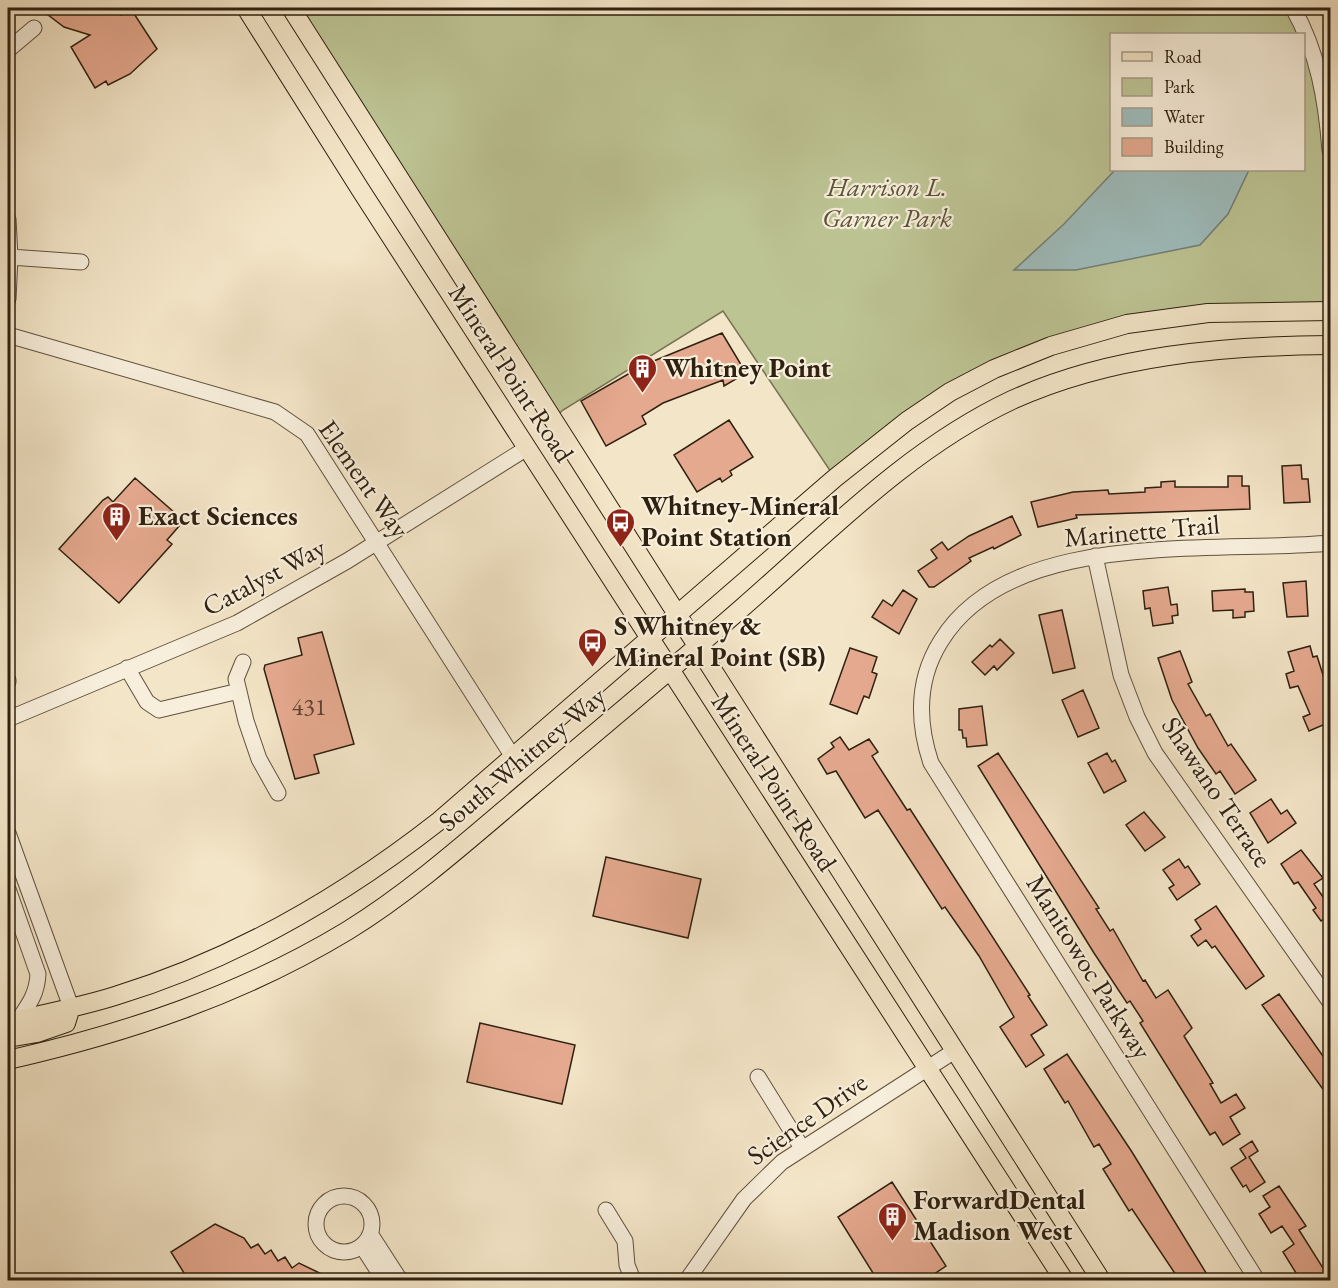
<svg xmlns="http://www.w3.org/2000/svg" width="1338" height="1288" font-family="'EB Garamond',serif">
<rect width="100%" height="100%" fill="#f3e5c7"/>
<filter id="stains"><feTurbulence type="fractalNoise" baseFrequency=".00333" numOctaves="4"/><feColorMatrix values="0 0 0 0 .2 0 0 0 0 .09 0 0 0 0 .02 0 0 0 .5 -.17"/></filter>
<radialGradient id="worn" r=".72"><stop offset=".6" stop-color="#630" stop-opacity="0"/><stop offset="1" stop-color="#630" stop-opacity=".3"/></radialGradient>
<path fill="#bdc494" stroke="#767252" stroke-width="1.5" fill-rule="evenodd" d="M291,8H1293L1318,68L1330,65V311L1127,324L994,369L835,478L723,311L563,410L552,420ZM1112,34H1304V170H1112Z"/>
<path fill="#9ebdbd" stroke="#727f78" stroke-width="1.5" d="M1115,170H1249L1228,214L1200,245L1076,270H1014L1064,224Z"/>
<path fill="#e5a98f" stroke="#2f2110" stroke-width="1.5" d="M39,8H116L121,15L131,9L157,49L130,74L108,85L106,81L95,88L71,47L90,35L64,27Z
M722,333L746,373L724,386L723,380L663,403L642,416L646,424L606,446L581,401L644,365Z
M729,420L753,457L730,471L732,475L722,482L720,478L697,492L674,455Z
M1301,465L1302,479H1308L1310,502L1284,503L1282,466Z
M1228,476H1242V486H1249L1250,509L1076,515L1077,518L1038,527L1031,502L1073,492L1108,490L1109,494L1145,492V488L1161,487V482L1175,481V487H1228Z
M135,478L175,513L171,518L180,525L167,540L172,544L119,603L59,549L103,500L108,497L113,502Z
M1012,516L1021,535L994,549L993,547L969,558L971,561L934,587H929L918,571L937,558L931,550L942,542L948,550L969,536Z
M1306,581L1308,616L1287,617L1283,583Z
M1168,587L1171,605L1177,604L1178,615L1172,616L1173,623L1153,626L1150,608L1145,609L1143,591Z
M1245,589V592H1253L1254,611L1245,612V617L1233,618V610L1213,611L1212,591Z
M903,590L917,599L899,634L872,617L883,600L892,606Z
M1062,610L1075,668L1053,673L1039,615Z
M322,632L354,744L314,755L319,773L295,779L264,669L265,665L302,655L298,638Z
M1000,639L1014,653L997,670L994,666L985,675L972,662L990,645L992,647Z
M1310,646L1313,657L1317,656L1330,697V722L1309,731L1303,717L1310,714L1298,686L1290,688L1286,674L1294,671L1288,652Z
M850,648L877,657L872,672L877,674L869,698L864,696L857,714L830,704Z
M1180,651L1192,682L1188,684L1206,716L1210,714L1228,746L1231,744L1256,780L1235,794L1220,771L1216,774L1198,748L1172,700L1158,658Z
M1083,690L1099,728L1078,737L1062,700Z
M982,706L987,745L967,747L966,738H963L962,730H959V709Z
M840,737L849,750L869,739L878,752L872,756L907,810L910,809L1030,995L1028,996L1047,1025L1031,1035L1044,1055L1026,1067L1000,1027L1014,1017L979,956L945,907L942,909L878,810L865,818L836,771L827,774L818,759L834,747L831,743Z
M998,753L1099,908L1096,909L1110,931L1113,929L1143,981L1145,980L1156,998L1168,990L1192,1028L1184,1036L1213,1083L1210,1084L1221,1103L1236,1094L1245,1108L1230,1117L1240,1134L1223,1145L1215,1132L1210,1135L1140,1023L1143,1021L1130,1001L1127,1003L1094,953L978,766Z
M1107,753L1112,762L1115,760L1126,781L1104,793L1088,763Z
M1271,799L1281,814L1287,810L1296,823L1268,843L1250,813Z
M1144,812L1165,837L1145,851L1126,825Z
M1301,850L1323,878L1314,884L1330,907V914L1321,921L1313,910L1316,908L1298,882L1294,884L1281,864Z
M606,857L701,879L688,938L593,916Z
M1179,859L1185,868L1188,866L1200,884L1177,900L1169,888L1174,885L1163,870Z
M1216,906L1264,976L1246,989L1215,946L1212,948L1206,940L1198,946L1191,936L1201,929L1195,920Z
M1279,994L1330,1066V1099L1262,1005Z
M480,1023L575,1045L562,1104L467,1082Z
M1067,1054L1132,1152L1211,1281H1180L1132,1209L1129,1211L1103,1169L1111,1164L1099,1144L1094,1147L1068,1101L1065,1103L1044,1069Z
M1252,1141L1258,1151L1249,1157L1265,1182L1250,1192L1246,1185L1243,1187L1231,1168L1246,1158L1240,1149Z
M892,1182L946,1266L924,1281H878L838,1217Z
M1279,1186L1306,1226L1299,1230L1328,1276L1322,1281H1301L1283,1252L1294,1244L1282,1226L1271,1233L1259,1214L1270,1207L1263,1196Z
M215,1224L244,1238L251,1248L258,1244L265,1254L271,1250L278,1261L285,1257L292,1268L299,1263L336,1281H189L171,1252Z"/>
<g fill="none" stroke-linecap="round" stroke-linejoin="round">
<defs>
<path id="minor" d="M1293,8C1318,52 1326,100 1330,150
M8,50L34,28
M8,219L10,257L8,299
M10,257L81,262
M8,335L275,412L307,434L513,757
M1095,556L1121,675L1137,717L1155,753L1330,1002
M243,662L236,679L246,721L259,759L278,793
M127,668L147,702L159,710L239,691
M8,680V682
M8,719L237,623L347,561L527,448
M8,833L71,1007
M8,889L38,974C37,993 30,1003 19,1019
M758,1077L802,1148
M316 1224a28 28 0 1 1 56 0a28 28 0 1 1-56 0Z
M606,1210L625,1241L627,1265L633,1280
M371,1235L400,1280
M362,1246L384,1280
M687,1280L744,1199L782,1162L956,1050
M1257,1280L931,763C917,721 917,679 941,641C1011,527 1215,554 1330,543"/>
<path id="major" d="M246,8L360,189L1064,1280
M291,8L1101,1280
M8,1022C43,1014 80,1007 115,996C233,960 342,897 439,821L835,478L907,421L950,392L994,369L1051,346L1127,324L1208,313L1330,311
M8,1038L37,1033L66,1023L71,1007
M8,1060C127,1033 241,995 347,931C412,891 471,838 530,788C601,728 672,669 743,607C828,533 908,449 1012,400C1111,355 1223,346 1330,345"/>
</defs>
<use href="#minor" stroke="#60523e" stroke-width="17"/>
<use href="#major" stroke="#2f2110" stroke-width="20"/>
<use href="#minor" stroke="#f7eedb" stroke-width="15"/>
<use href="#major" stroke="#f3e5c7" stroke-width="18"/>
</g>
<defs>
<symbol id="building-pin" viewBox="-11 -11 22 30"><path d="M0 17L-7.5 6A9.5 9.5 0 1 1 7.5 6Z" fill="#8f2418" stroke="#f7eedb"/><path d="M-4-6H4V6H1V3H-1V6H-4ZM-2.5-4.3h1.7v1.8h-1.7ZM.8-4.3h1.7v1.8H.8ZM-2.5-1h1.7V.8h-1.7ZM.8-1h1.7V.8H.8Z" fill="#fff"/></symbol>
<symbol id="bus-pin" viewBox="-11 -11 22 30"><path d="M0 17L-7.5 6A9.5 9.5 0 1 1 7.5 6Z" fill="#8f2418" stroke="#f7eedb"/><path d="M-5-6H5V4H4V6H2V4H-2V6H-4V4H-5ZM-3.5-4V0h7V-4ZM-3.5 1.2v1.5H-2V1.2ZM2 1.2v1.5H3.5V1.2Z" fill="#fff"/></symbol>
</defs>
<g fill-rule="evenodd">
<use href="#building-pin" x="626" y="352" width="33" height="45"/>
<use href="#building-pin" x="100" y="500" width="33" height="45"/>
<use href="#bus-pin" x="604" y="506" width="33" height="45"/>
<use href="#bus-pin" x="576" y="626" width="33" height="45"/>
<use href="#building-pin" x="876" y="1200" width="33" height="45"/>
</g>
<g text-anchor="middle" stroke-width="4.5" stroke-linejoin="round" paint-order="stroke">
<g font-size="24" fill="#5c4330">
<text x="309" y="715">431</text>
</g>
<g font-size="27" font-style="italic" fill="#5a5238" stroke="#f7eedb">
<text x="887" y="196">Harrison L.<tspan x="887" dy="31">Garner Park</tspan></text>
</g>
<g font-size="27" font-weight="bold" fill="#2f2110" stroke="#f7eedb" text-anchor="start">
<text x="663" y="377">Whitney Point</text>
<text x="641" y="515">Whitney-Mineral<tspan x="641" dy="31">Point Station</tspan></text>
<text x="138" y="525">Exact Sciences</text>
<text x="614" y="635">S Whitney &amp;<tspan x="614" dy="31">Mineral Point (SB)</tspan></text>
<text x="913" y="1209">ForwardDental<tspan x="913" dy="31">Madison West</tspan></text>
</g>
<g font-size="27" fill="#2f2110" stroke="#f7eedb">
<text transform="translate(511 373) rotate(57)" y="9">Mineral Point Road</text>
<text transform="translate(364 479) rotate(55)" y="9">Element Way</text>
<text transform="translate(1142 531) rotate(-5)" y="9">Marinette Trail</text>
<text transform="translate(264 577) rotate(-28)" y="9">Catalyst Way</text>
<text transform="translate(522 759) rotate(-40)" y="9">South Whitney Way</text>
<text transform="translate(774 782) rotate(57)" y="9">Mineral Point Road</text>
<text transform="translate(1217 792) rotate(56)" y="9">Shawano Terrace</text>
<text transform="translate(1089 967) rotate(58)" y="9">Manitowoc Parkway</text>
<text transform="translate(807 1119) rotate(-35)" y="9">Science Drive</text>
</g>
</g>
<rect width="1338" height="1288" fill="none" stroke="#f3e5c7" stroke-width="30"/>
<rect x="9" y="9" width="1320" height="1270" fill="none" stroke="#2f2110" stroke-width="3"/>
<rect x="15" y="15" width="1308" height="1258" fill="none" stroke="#2f2110" stroke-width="1.5"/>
<rect x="1110" y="33" width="195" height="138" fill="#f7eedb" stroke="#a79c8a" stroke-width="1.5"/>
<rect x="1122" y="52" width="30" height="9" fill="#f3e5c7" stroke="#a79c8a" stroke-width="1.5"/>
<text x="1164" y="63" font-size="18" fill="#2f2110">Road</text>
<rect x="1122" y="78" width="30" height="18" fill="#bdc494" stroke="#a79c8a" stroke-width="1.5"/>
<text x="1164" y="93" font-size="18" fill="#2f2110">Park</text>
<rect x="1122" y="108" width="30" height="18" fill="#9ebdbd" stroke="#a79c8a" stroke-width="1.5"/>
<text x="1164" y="123" font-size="18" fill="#2f2110">Water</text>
<rect x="1122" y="138" width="30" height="18" fill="#e5a98f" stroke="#a79c8a" stroke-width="1.5"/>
<text x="1164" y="153" font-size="18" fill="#2f2110">Building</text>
<rect width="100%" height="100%" filter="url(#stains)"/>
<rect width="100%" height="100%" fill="url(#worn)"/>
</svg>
